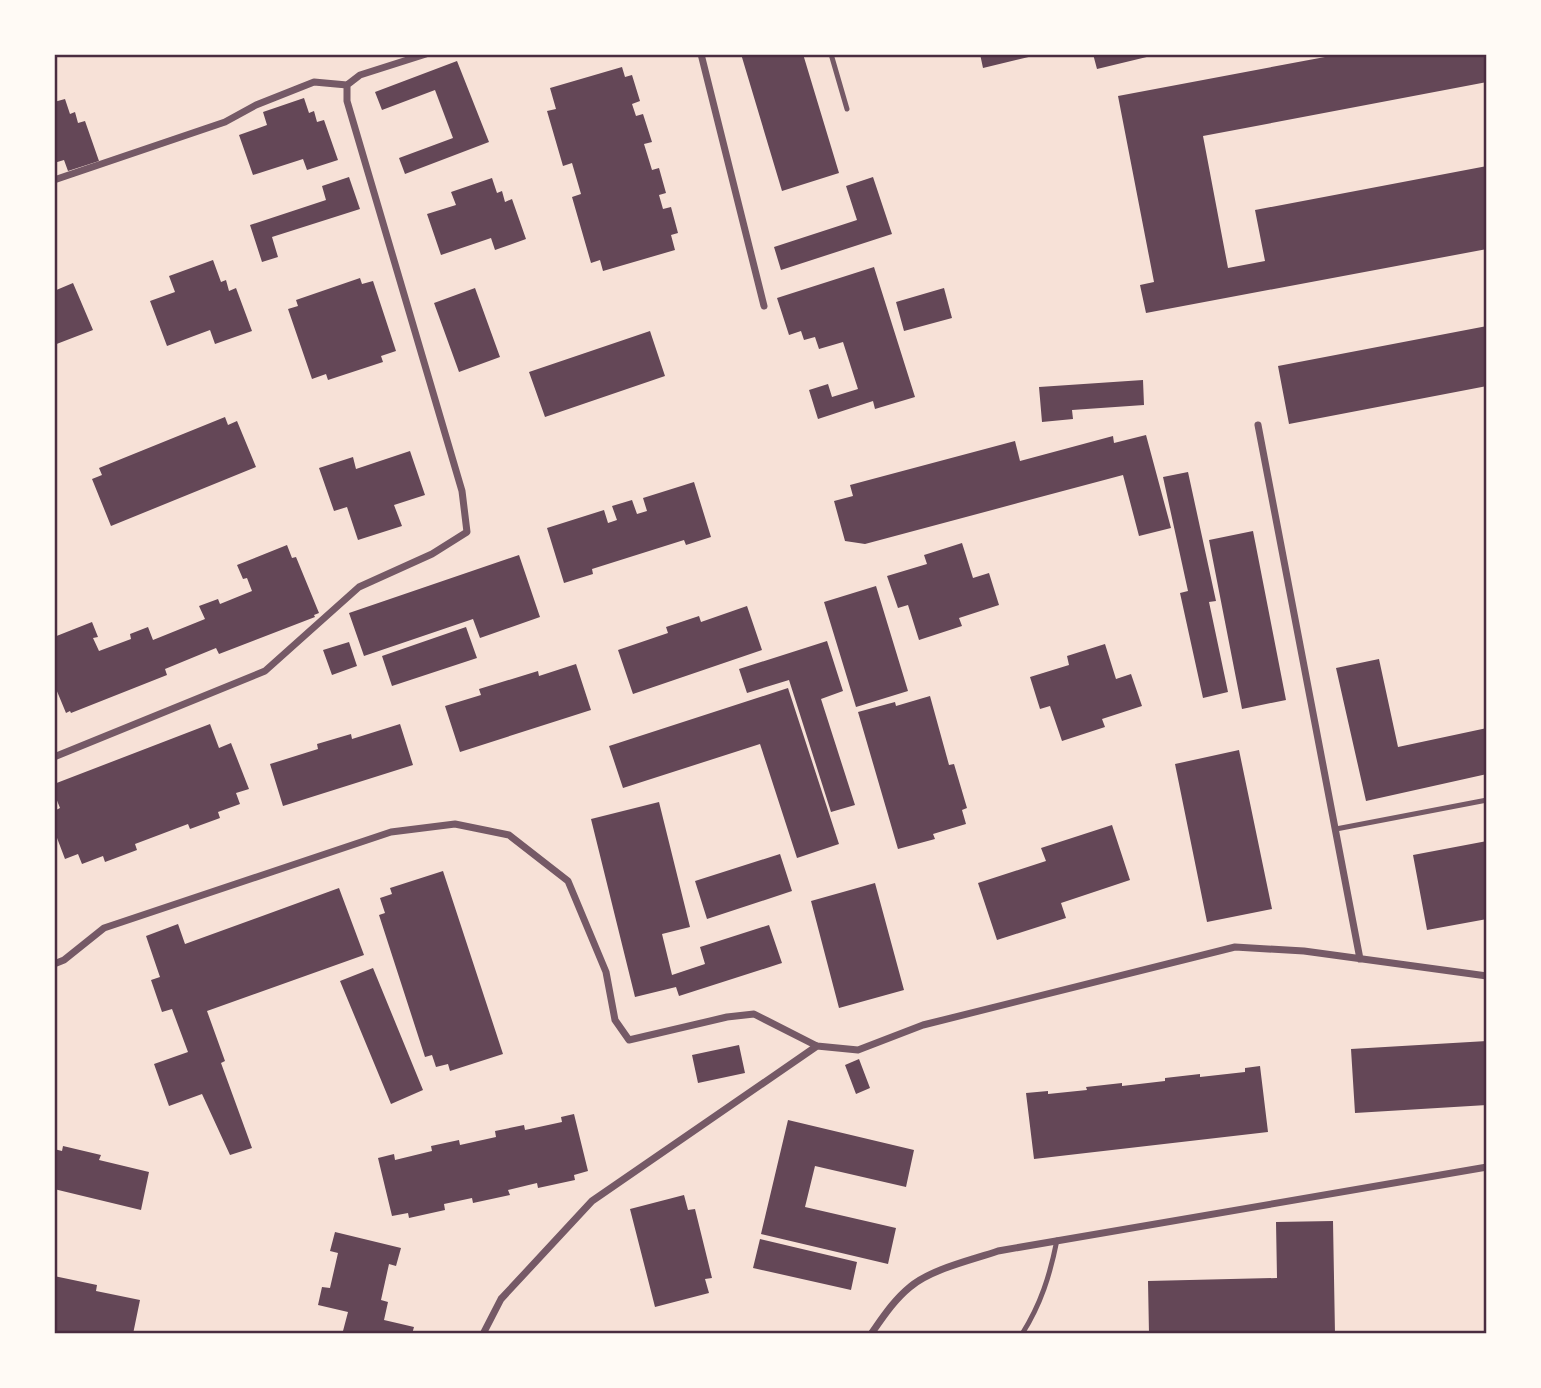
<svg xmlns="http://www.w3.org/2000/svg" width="1541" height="1388" font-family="'DM Sans',sans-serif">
<rect width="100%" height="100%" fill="#f7e1d7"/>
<path fill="#644757" d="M741,54H803L839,173L782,191Z
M980,54H1037V55L983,68Z
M1093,54H1155V55L1097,69Z
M1341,54H1487V82L1203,136L1228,268L1265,261L1255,210L1487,166V249L1146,313L1140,285L1154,282L1118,96Z
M457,61L489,142L405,174L399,158L453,138L435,90L382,110L375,92Z
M622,67L625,77L632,75L640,101L632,104L636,116L643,114L652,142L644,144L652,170L659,168L666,193L659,195L663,209L671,207L678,233L671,235L675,250L603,271L600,260L591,263L572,197L581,194L572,163L563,166L547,111L556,109L550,88Z
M304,98L309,113L314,111L317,122L324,120L338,160L307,170L303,159L253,175L239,135L267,125L263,112Z
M65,99L70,114L75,112L78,123L85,121L99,161L68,171L64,160L54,163V102Z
M349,177L360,209L272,237L278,257L262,262L250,225L326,200L322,186Z
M873,177L892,234L781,270L774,247L857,220L846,186Z
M492,178L497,193L502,191L505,202L512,199L526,239L495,250L491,238L441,255L427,214L456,205L451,192Z
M213,260L221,282L226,280L229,291L236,288L252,331L215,344L210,330L167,346L150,301L175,292L169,276Z
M874,267L915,397L875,409L873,401L818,419L809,390L828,384L832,397L858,389L843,342L819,349L815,337L804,340L801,331L789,335L777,298Z
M360,278L362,284L373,281L396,351L381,356L383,362L328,380L326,374L312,379L288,309L298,306L296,300Z
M73,283L93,330L54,345V291Z
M475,288L500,357L459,372L434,303Z
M944,288L952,318L904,331L896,302Z
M1487,326V386L1289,424L1278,366Z
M650,331L665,376L545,417L529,372Z
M1143,380L1144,405L1072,410L1073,419L1042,422L1039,387Z
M225,417L228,425L237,421L256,467L111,526L92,479L102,475L99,468Z
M1146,435L1171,528L1139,536L1123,475L865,544L845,541L834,501L853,496L850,485L1015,441L1020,461L1113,436L1114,443Z
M410,451L425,495L394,505L402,526L358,540L347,507L334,511L319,468L353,457L356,469Z
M1188,472L1216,601L1209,602L1228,692L1203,698L1180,593L1188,591L1163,477Z
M694,482L711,537L686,545L684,540L592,569L593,574L564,583L547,528L604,510L608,523L617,520L612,506L632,500L637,514L647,511L643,498Z
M1253,531L1286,700L1242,709L1209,540Z
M962,543L973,578L989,573L999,605L959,618L962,626L919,640L908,605L898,608L887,576L927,564L924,555Z
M287,545L292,558L296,557L319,613L314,615L315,617L219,654L216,648L165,669L167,675L71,713L70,711L66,713L54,684V637L92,622L98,637L93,638L99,651L131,639L130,634L148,627L153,640L205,619L199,606L218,599L220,604L252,591L247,578L243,579L237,565Z
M519,555L540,617L480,638L473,619L364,656L349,613Z
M876,586L908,691L856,707L824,602Z
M747,606L762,650L633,694L618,650L668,633L666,627L699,616L701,622Z
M466,627L477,658L392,686L382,656Z
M827,641L843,691L821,699L855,805L831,812L789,680L747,693L739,669Z
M349,642L357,666L332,675L323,650Z
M1105,644L1116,679L1131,674L1142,706L1102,719L1105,727L1062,741L1050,706L1040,709L1030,677L1069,665L1067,656Z
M1379,659L1398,747L1487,728V774L1366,801L1336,668Z
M576,664L591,710L460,752L445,706L481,695L479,689L538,671L539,676Z
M788,688L839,844L797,858L760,744L623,788L609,746Z
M930,696L949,765L954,764L967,808L962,810L966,824L933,834L935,839L898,849L858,712L895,702L896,706Z
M210,724L219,748L231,743L249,789L236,793L240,804L218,812L220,818L190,829L188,824L135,844L137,850L105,862L103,856L82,864L78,854L65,859L54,830V811L60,808L54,793V784Z
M400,724L413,765L283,806L270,764L318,749L317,744L351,734L352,739Z
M1239,750L1272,909L1207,922L1175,764Z
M659,802L690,927L662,934L672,975L705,964L700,947L769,925L782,963L679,996L676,987L635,997L591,819Z
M1112,825L1130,880L1061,903L1066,918L997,940L978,883L1046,861L1041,848Z
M1487,841V919L1427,930L1413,855Z
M780,854L792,891L707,919L695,881Z
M443,871L503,1054L450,1071L448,1064L436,1067L432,1055L425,1057L379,915L385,913L380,898L392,894L390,888Z
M875,883L904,990L839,1008L811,901Z
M339,888L364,955L207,1011L225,1061L221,1063L252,1148L230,1155L202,1094L169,1106L154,1064L188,1052L172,1009L162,1012L151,980L160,977L146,936L178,924L185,944Z
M373,968L423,1090L391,1104L340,981Z
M1487,1041V1105L1355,1113L1351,1049Z
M739,1045L745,1073L698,1083L692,1055Z
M859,1059L870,1088L856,1094L845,1065Z
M1260,1066L1268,1132L1034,1159L1026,1093L1048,1091V1094L1087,1090L1086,1087L1122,1083V1086L1165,1081V1078L1200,1074V1077L1245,1072V1068Z
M574,1114L588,1171L574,1175L575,1180L538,1188L537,1183L508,1190L510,1195L473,1203L472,1198L444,1204L445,1210L409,1218L408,1213L392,1216L378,1158L394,1154L395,1160L432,1151L431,1146L459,1140L460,1145L496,1137L495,1131L524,1125L525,1130L562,1122L561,1117Z
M788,1120L914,1150L906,1187L815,1166L805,1207L896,1228L888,1264L761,1234Z
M63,1146L101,1155L99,1160L149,1172L141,1210L54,1189V1149L62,1151Z
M684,1195L688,1210L695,1209L712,1278L705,1279L709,1293L655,1307L630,1209Z
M1333,1221L1335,1334H1149L1148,1281L1277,1278L1276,1222Z
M335,1232L401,1248L396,1266L389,1264L381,1300L388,1302L384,1320L414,1327L412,1334H351L343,1331L348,1312L318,1305L322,1287L330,1288L338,1253L330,1251Z
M760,1239L857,1262L851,1290L753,1268Z
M54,1276L97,1285L96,1291L140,1300L133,1334L54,1332Z"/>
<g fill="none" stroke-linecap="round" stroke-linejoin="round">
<path stroke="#755966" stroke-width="5" d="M831,54L847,109
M1336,829L1487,800
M1022,1334C1041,1304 1050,1275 1057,1240"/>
<path stroke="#755966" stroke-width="7" d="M701,54L764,306
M54,180L225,122L256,105L314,82L347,85
M1258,425L1360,959
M54,757L265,671L359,587L432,554L467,532L462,491L347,101V85L360,75L426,54
M54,964L64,960L104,928L391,832L455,824L509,835L568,881L606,972L615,1020L629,1040L727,1017L754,1014L817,1046L858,1050L923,1025L1235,947L1304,951L1487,976
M483,1334L501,1299L592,1201L817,1046
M871,1334C883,1317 894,1300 910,1287C931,1269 972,1260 998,1251L1487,1167"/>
</g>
<rect width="1541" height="1388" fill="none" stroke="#fffaf5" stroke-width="112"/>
<rect x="56" y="56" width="1429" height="1276" fill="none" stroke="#4a2c40" stroke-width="2.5"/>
</svg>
